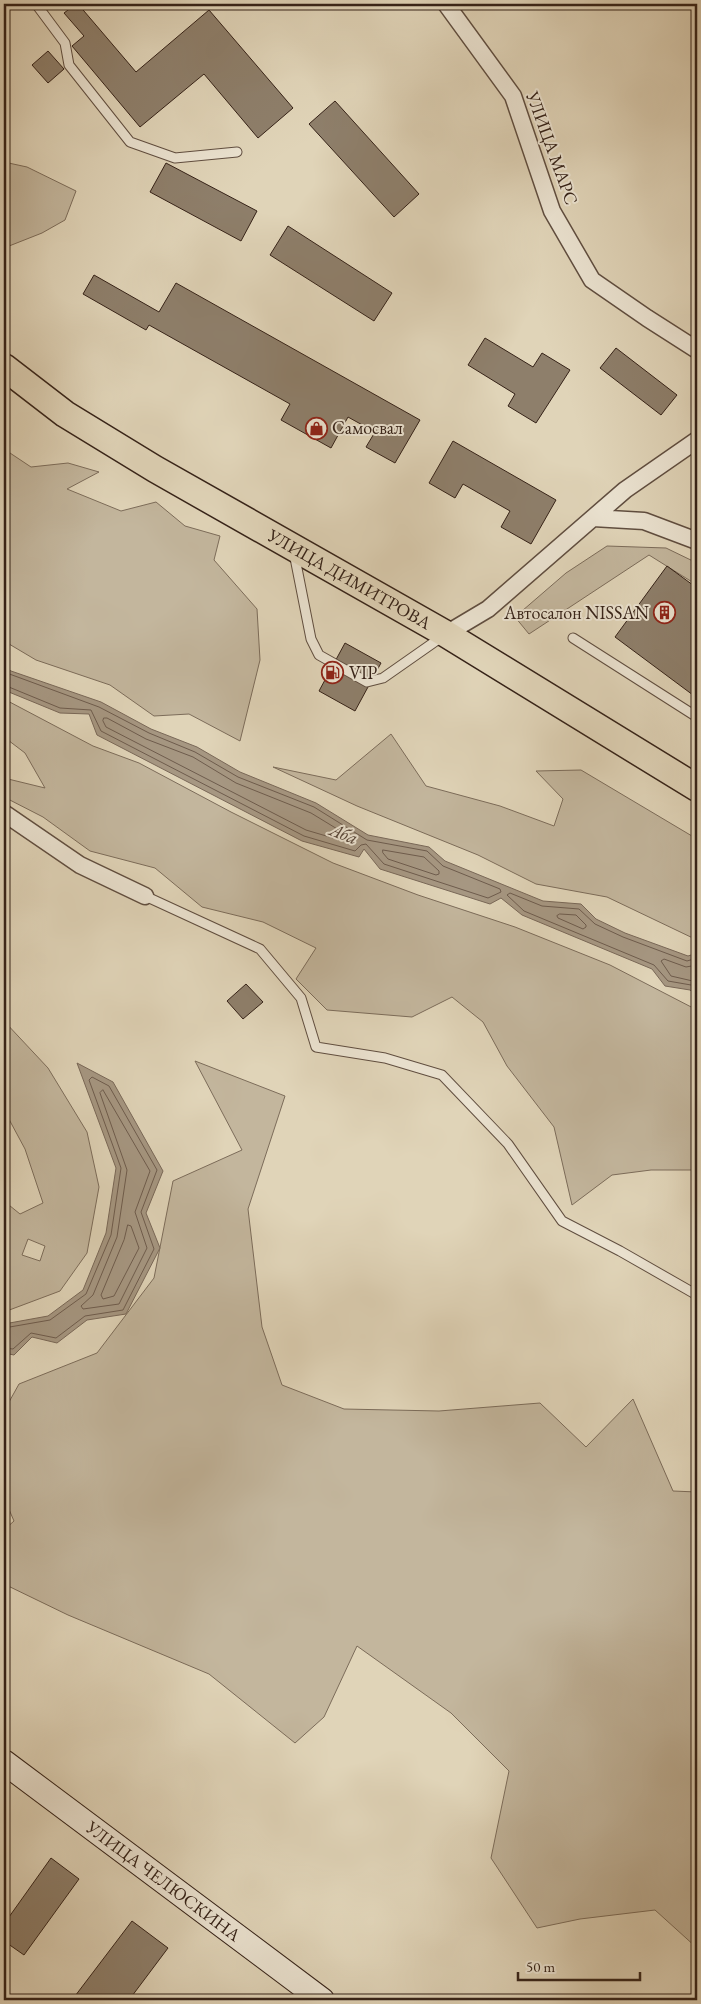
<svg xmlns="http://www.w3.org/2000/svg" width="701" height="2004" font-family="'EB Garamond',serif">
<rect width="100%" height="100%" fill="#e0d4b8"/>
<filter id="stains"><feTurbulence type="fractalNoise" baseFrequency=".004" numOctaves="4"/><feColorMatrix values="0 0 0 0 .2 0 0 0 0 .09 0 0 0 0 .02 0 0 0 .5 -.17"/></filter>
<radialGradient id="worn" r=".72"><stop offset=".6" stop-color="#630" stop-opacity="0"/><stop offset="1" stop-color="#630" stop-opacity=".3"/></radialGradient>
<path fill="#c3b69d" stroke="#7c6c5a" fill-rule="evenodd" d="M4,162L27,167L76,191L65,220L42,233L4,248Z
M4,449L31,467L68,463L99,472L67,489L121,511L156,502L185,526L220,536L214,560L257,609L260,660L240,741L189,714L154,716L110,685L36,660L4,641Z
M607,546L666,548L697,563V585L649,555L529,634L515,617L566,573Z
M4,699L93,746L139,763L231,812L333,863L418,895L515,927L610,965L697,1010V1170H651L612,1175L572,1205L554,1127L507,1066L483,1022L452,997L412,1017L327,1010L296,979L316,948L263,922L202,907L155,868L90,851L43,817L4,797V778L45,788L25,753L4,737Z
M391,734L426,786L500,806L554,826L563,799L536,771L581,770L697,839V940L607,897L536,884L478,855L357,806L273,767L336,780Z
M4,1021L48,1068L87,1132L99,1187L87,1253L60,1291L4,1312V1201L20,1214L43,1203L25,1149L4,1110ZM28,1239L45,1246L40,1261L22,1255Z
M195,1061L285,1096L248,1209L262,1327L282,1385L344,1409L439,1411L540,1403L586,1447L633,1399L673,1491L697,1492V1948L655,1910L580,1919L537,1928L491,1858L509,1771L451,1713L357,1646L324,1717L295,1743L209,1674L68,1615L4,1584V1530L14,1521L4,1498V1411L19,1384L97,1353L154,1278L173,1181L242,1150Z"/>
<path fill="#a69782" stroke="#796858" d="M4,666L11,671L101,702L151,729L197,747L240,772L316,803L368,835L429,847L445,861L543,901L581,904L596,919L625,933L688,956L697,953V996L690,990L665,986L652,969L522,915L501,898L490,904L380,869L364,849L359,857L302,841L97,735L89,714L60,713L4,690Z
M77,1063L113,1082L163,1171L146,1213L160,1248L126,1314L87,1320L57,1343L32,1337L14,1355L4,1353V1324L48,1316L83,1290L106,1233L116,1168Z"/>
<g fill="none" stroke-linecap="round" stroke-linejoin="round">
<path stroke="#6e5c4d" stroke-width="1" d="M4,672L99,707L149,733L195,752L238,777L314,807L367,840L427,851L443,866L500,889L501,892L488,898L384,864L366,844L361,845L355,851L304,836L101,731L91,710L60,708L4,685
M104,718H107L146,739L193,757L236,783L311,813L352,838L353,842L350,843L306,830L106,727L103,721Z
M383,850L424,857L439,871V874L436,875L388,859L383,853Z
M560,914L576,915L586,925V927L583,929L558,918L557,916Z
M697,958L687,961L623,937L595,924L579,909L542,906L510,893L507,895L524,911L654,965L668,981L691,985L697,990
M697,965L686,967L664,959L661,961L671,976L697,982
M103,1090L150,1171L135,1212L147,1248L119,1304L83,1309L81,1306L93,1295L117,1237L127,1170L100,1093Z
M128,1225L131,1226L139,1248L114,1296L103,1299L101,1295L124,1240Z
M4,1328L50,1320L86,1294L111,1235L121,1168L89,1080L92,1077L109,1086L157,1170L141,1212L154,1249L123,1310L85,1316L56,1338L31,1333L13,1349L4,1348"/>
</g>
<path fill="#8e7f6b" stroke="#352218" d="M76,4H78L136,72L209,10L293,108L258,138L204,74L140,127L72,46L84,36L64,13Z
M48,51L64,69L48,83L32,65Z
M335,101L419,194L394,217L309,124Z
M166,163L257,211L241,241L150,192Z
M288,226L392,293L374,321L270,255Z
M94,275L159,312L176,283L420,420L395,463L366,447L375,432L348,417L331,448L281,420L290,404L149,325L146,330L83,294Z
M485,338L533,367L542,353L570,370L536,423L508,406L515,394L468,365Z
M616,348L677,395L661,415L600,368Z
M453,441L556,500L531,544L501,527L510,511L463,484L455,498L429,483Z
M667,566L697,588V698L615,637Z
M345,643L381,663L355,711L319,691Z
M246,984L263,1002L243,1019L227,1001Z
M51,1858L79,1879L24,1955L4,1941V1924Z
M132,1921L168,1948L129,2000H72Z"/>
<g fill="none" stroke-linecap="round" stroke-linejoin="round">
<defs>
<path id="lane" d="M36,4L65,43L69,65L130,142L175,158L237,152
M294,553L311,639L319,655L367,682L383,678L443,636
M573,638L697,717
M145,896L260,949L301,998L316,1047L385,1058L442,1075L508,1144L562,1221L620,1251L697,1295"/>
<path id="street" d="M446,4L513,96L552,211L592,280L647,318L697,350
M593,518L644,521L697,541
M446,634L488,609L625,490L697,440
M4,813L80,865L145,896"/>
<g id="secondary">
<path id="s1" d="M4,1762L322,2000"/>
</g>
<g id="primary">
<path id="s2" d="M4,367L65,414L155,469L446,634L697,788"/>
</g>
</defs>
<use href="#lane" stroke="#604e40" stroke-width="11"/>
<use href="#street" stroke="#604e40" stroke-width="19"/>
<use href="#secondary" stroke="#352218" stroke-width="26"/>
<use href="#primary" stroke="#352218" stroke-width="29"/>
<use href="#lane" stroke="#ebe3d1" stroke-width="9"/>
<use href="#street" stroke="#ebe3d1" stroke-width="16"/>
<use href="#secondary" stroke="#ebe3d1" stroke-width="24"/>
<use href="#primary" stroke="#e0d4b8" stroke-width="26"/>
</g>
<defs>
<symbol id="shop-ring" viewBox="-11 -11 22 22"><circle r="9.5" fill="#ebe3d1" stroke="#8f2418" stroke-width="1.5"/><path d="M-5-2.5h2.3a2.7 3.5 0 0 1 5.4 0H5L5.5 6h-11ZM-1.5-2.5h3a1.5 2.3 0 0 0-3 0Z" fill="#8f2418"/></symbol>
<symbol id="building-ring" viewBox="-11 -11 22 22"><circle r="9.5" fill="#ebe3d1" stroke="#8f2418" stroke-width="1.5"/><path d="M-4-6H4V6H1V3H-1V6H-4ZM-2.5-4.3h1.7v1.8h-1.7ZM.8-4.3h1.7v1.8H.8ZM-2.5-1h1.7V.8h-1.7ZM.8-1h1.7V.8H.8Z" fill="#8f2418"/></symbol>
<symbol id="fuel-ring" viewBox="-11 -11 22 22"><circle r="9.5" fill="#ebe3d1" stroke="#8f2418" stroke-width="1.5"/><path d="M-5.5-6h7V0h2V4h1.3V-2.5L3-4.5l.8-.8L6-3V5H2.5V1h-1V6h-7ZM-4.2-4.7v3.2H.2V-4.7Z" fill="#8f2418"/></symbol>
</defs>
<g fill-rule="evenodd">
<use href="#shop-ring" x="304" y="416" width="25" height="25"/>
<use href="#building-ring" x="652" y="600" width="25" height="25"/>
<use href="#fuel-ring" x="320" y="660" width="25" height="25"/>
</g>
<g text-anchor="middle" stroke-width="4" stroke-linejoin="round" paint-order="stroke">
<g font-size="18" fill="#352218" stroke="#ebe3d1">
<text transform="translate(552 148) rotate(70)" y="6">УЛИЦА МАРС</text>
<text dy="6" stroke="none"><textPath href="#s2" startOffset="406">УЛИЦА ДИМИТРОВА</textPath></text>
<text dy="6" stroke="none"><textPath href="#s1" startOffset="199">УЛИЦА ЧЕЛЮСКИНА</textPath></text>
</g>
<g font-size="18" fill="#352218" stroke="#ebe3d1" text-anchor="start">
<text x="332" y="434">Самосвал</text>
<text x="649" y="619" text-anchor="end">Автосалон NISSAN</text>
<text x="349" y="679">VIP</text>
</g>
<g font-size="19" font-style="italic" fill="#574538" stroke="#ebe3d1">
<text transform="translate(344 833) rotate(21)" y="7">Аба</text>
</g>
</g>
<rect width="701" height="2004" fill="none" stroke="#e0d4b8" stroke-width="20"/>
<rect x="5" y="5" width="691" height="1994" fill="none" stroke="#352218" stroke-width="2.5"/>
<rect x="10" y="10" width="681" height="1984" fill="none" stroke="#352218"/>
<path d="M518 1972v8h122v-8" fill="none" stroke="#352218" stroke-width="2.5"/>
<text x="526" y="1972" font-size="15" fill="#352218" stroke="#ebe3d1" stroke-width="4" paint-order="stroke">50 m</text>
<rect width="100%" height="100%" filter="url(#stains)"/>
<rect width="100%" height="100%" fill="url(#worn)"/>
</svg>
